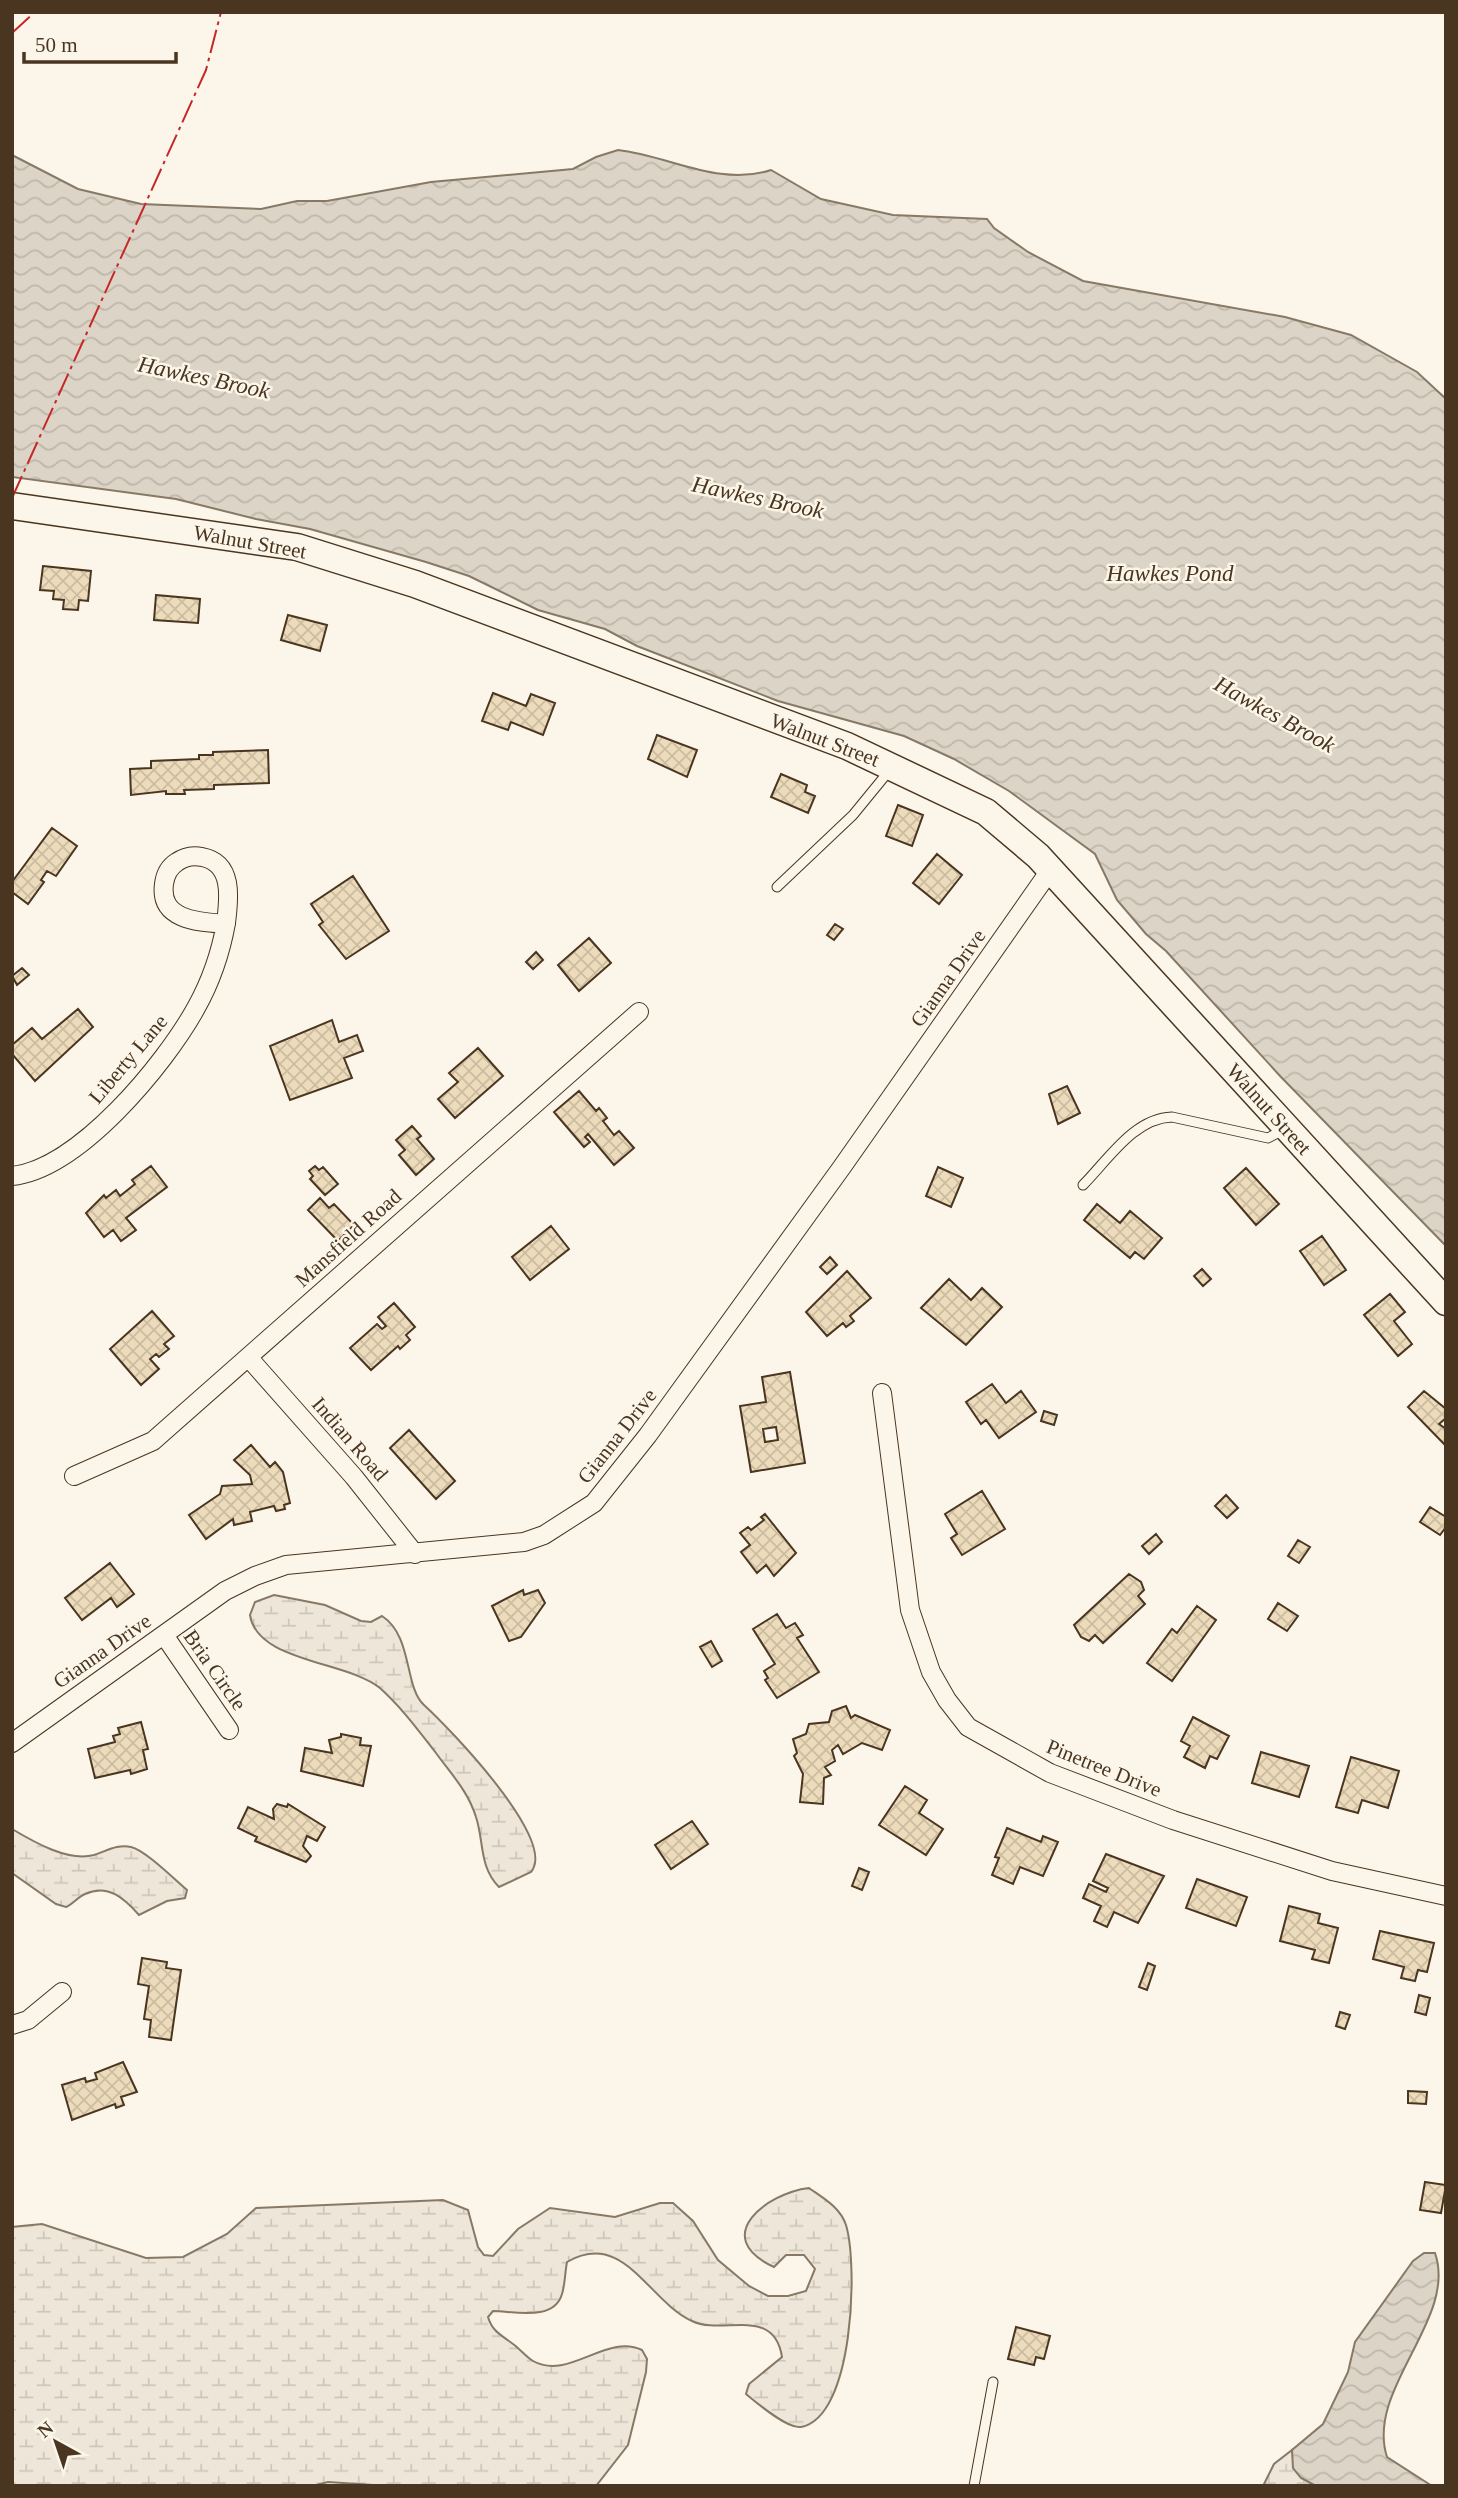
<svg xmlns="http://www.w3.org/2000/svg" width="1458" height="2498" font-family="Georgia,serif">
<defs>
<pattern id="wetland-marsh" width="20" height="14" patternUnits="userSpaceOnUse" patternTransform="scale(1.75)"><rect width="20" height="14" fill="#ede6d9"/><path d="M1 5h8M5 5V1M11 12h8M15 12V8" fill="none" stroke="#cdc6ba"/></pattern>
<pattern id="water-waves" width="16" height="10" patternUnits="userSpaceOnUse" patternTransform="scale(1.75)"><rect width="16" height="10" fill="#dcd4c6"/><path d="M0 5q4-4 8 0t8 0" fill="none" stroke="#beb7aa"/></pattern>
<pattern id="building-cross-hatch" width="8" height="8" patternUnits="userSpaceOnUse" patternTransform="scale(1.75)"><rect width="8" height="8" fill="#ecdcbc"/><path d="M0 0l8 8M0 8l8-8" fill="none" stroke="#ccbda1"/></pattern>
</defs>
<rect width="100%" height="100%" fill="#fbf6e9"/>
<path fill="url(#wetland-marsh)" stroke="#887966" stroke-width="2" d="M274,1595L325,1605L361,1621L371,1622L382,1616C413,1636 404,1687 424,1705C449,1728 558,1840 531,1872L499,1887C479,1867 484,1841 476,1817C468,1791 451,1774 436,1753C418,1730 402,1708 380,1688C347,1661 257,1662 250,1615L255,1602Z
M12,1829C34,1842 68,1862 94,1855C107,1851 117,1844 131,1847C145,1850 175,1880 187,1890L185,1898L167,1901L139,1915C125,1899 108,1883 85,1894C78,1897 73,1904 66,1907L56,1904L12,1873Z
M809,2188C823,2198 840,2207 846,2225C858,2265 854,2417 801,2427C787,2429 757,2403 746,2394L749,2384L782,2357C774,2305 723,2336 692,2321C648,2301 624,2229 567,2262C565,2272 565,2285 562,2294C554,2322 513,2311 493,2311L488,2317C492,2331 501,2335 513,2344C520,2349 526,2357 533,2361C569,2381 606,2333 642,2350L647,2359L646,2372L628,2445L596,2486H388L328,2482L312,2486H12V2227L42,2224L146,2258L183,2257L227,2234L256,2208L443,2200L468,2210L478,2247L484,2255L493,2256L518,2229L550,2208L615,2217L660,2203H673L693,2221L718,2260L749,2286L768,2296H788L806,2291L815,2269L804,2255H786L774,2267C709,2237 767,2193 809,2188Z
M1292,2450C1295,2463 1303,2480 1316,2486H1263L1274,2464Z"/>
<path fill="url(#water-waves)" stroke="#887966" stroke-width="2" d="M618,150C670,156 719,187 771,170L821,199L893,215L987,219L994,228L1028,252L1083,281L1285,317L1351,335L1417,372L1446,399V1246L1281,1077L1166,951L1146,934L1117,900L1095,854L1009,791L954,759L904,736L778,701L637,646L605,629L538,610L469,576L426,562L310,529L256,519L176,499L12,477V155L78,189L141,204L261,209L297,201H327L431,182L573,169L596,157Z
M1424,2253H1435C1458,2319 1365,2389 1387,2457L1432,2486H1316L1301,2478L1293,2468L1292,2450L1323,2424L1348,2372L1355,2342L1413,2261Z"/>
<path fill="url(#building-cross-hatch)" stroke="#4a3520" stroke-width="2" fill-rule="evenodd" d="M43,566L91,571L88,601L79,600L78,610L63,609L64,600L53,599L54,591L40,590Z
M156,595L200,599L198,623L154,620Z
M288,615L327,625L320,651L281,640Z
M493,693L526,706L531,694L555,703L543,735L511,722L508,730L482,721Z
M657,735L697,750L687,777L648,759Z
M268,750L269,783L214,785V789L184,790L185,794H166V791L131,795L130,769L151,768V761L199,759V755H213V752Z
M781,774L807,785L805,792L815,796L808,813L771,797Z
M898,805L923,815L912,846L886,836Z
M52,828L77,846L56,876L47,871L41,880L44,882L28,904L12,892V882Z
M937,854L962,875L939,904L913,883Z
M353,876L389,931L346,959L319,925L323,922L311,904Z
M835,924L843,929L834,940L827,935Z
M589,938L611,963L579,991L558,965Z
M536,952L543,960L533,969L526,962Z
M22,968L29,975L17,985L12,976Z
M78,1009L93,1027L35,1081L12,1054V1045L32,1028L42,1039Z
M332,1020L339,1042L357,1035L363,1051L344,1058L352,1078L290,1100L270,1046Z
M478,1048L503,1076L455,1118L438,1099L458,1082L449,1073Z
M1067,1086L1080,1113L1058,1124L1049,1094Z
M579,1091L596,1111L599,1108L607,1118L603,1121L614,1135L619,1131L634,1148L614,1165L588,1134L585,1137L590,1142L584,1147L554,1112Z
M412,1126L421,1136L417,1139L434,1159L416,1175L399,1155L405,1150L396,1140Z
M151,1166L167,1187L126,1218L136,1230L121,1241L113,1230L104,1237L86,1213L104,1195L106,1198L116,1190L120,1196L135,1184L132,1180Z
M315,1166L319,1170L323,1167L338,1184L325,1195L310,1179L313,1176L309,1171Z
M938,1167L963,1178L951,1207L926,1196Z
M1246,1168L1279,1204L1256,1225L1224,1188Z
M320,1198L329,1208L334,1204L354,1225L338,1241L308,1210Z
M1097,1204L1120,1223L1130,1211L1162,1238L1144,1259L1135,1252L1130,1258L1084,1220Z
M551,1226L569,1249L530,1280L512,1257Z
M1322,1236L1346,1270L1324,1285L1300,1251Z
M830,1257L837,1265L827,1274L820,1267Z
M1202,1269L1211,1279L1203,1286L1194,1276Z
M847,1271L871,1298L850,1316L854,1321L846,1327L843,1323L827,1336L806,1312Z
M949,1279L971,1300L982,1288L1002,1307L966,1345L921,1308Z
M1390,1294L1405,1312L1394,1321L1412,1344L1398,1356L1364,1315Z
M394,1303L415,1327L406,1335L410,1340L400,1349L398,1346L371,1370L350,1348L377,1324L382,1329L386,1326L378,1317Z
M152,1311L174,1336L164,1344L169,1349L159,1357L156,1354L150,1359L159,1369L141,1385L110,1349Z
M790,1372L805,1463L751,1472L740,1406L766,1402L762,1377ZM776,1427L778,1440L765,1442L763,1429Z
M992,1384L1006,1403L1021,1391L1036,1412L999,1438L986,1420L981,1424L966,1402Z
M1424,1391L1446,1409V1418L1439,1424L1446,1429V1446L1408,1407Z
M1044,1411L1057,1415L1054,1425L1041,1421Z
M409,1430L455,1481L436,1499L390,1448Z
M251,1445L270,1467L275,1462L283,1472L290,1503L284,1505L285,1509L276,1511L274,1506L250,1512L252,1521L234,1525L233,1519L206,1539L189,1515L220,1494L222,1486L252,1484L250,1475L234,1460Z
M982,1491L1005,1529L962,1555L951,1538L957,1534L945,1514Z
M1226,1495L1238,1508L1227,1518L1215,1506Z
M1430,1507L1446,1517V1527L1440,1535L1420,1522Z
M765,1514L796,1553L774,1576L766,1565L757,1573L741,1552L750,1545L740,1533L748,1527L751,1530L764,1520L761,1517Z
M1156,1534L1162,1542L1149,1554L1142,1546Z
M1298,1540L1310,1547L1299,1563L1288,1556Z
M110,1563L134,1594L117,1607L111,1598L82,1620L65,1598Z
M1129,1574L1141,1582L1144,1590L1138,1596L1145,1604L1103,1643L1095,1635L1089,1641L1081,1637L1074,1625Z
M523,1590L524,1595L538,1590L545,1603L521,1637L509,1641L492,1606Z
M1278,1603L1298,1616L1287,1631L1268,1619Z
M1197,1606L1216,1620L1172,1681L1147,1663L1172,1629L1177,1633Z
M777,1614L786,1628L795,1623L803,1635L797,1638L819,1672L777,1698L765,1680L768,1678L764,1671L775,1664L753,1629Z
M711,1641L722,1661L712,1667L700,1647Z
M846,1706L851,1718L855,1715L890,1730L882,1750L862,1743L843,1754L838,1745L832,1750L835,1761L825,1767L831,1775L824,1778L823,1804L800,1802L803,1774L794,1756L797,1753L793,1739L806,1734L809,1724L829,1722L832,1711Z
M1193,1717L1229,1736L1217,1759L1210,1756L1205,1768L1184,1757L1190,1746L1181,1741Z
M141,1722L148,1749L143,1750L147,1769L131,1774L130,1770L95,1778L88,1749L115,1742L113,1736L120,1734L118,1728Z
M341,1734L361,1738L360,1745L371,1746L363,1786L301,1771L305,1748L332,1753L329,1740L341,1737Z
M1261,1752L1309,1766L1299,1797L1252,1783Z
M1351,1757L1399,1771L1388,1808L1362,1800L1358,1813L1336,1807Z
M905,1786L927,1800L919,1813L943,1829L926,1855L879,1825Z
M277,1804L287,1807L288,1804L325,1827L317,1841L307,1836L303,1846L311,1856L306,1862L255,1841L257,1837L238,1828L248,1807L274,1819L273,1809Z
M692,1821L708,1844L671,1869L655,1845Z
M1007,1828L1041,1842L1043,1836L1058,1842L1043,1876L1020,1867L1013,1884L992,1875L999,1858L995,1857Z
M1106,1854L1164,1876L1138,1923L1114,1912L1107,1927L1094,1921L1101,1906L1083,1898L1089,1884L1106,1892L1108,1888L1093,1881Z
M859,1868L869,1872L862,1890L852,1886Z
M1197,1879L1247,1897L1236,1926L1186,1908Z
M1289,1906L1320,1914L1318,1923L1338,1928L1329,1963L1312,1959L1315,1950L1280,1941Z
M1380,1931L1434,1943L1427,1972L1418,1970L1415,1981L1401,1978L1404,1967L1373,1959Z
M142,1958L167,1962L166,1968L181,1970L171,2040L149,2037L151,2020L144,2019L149,1986L138,1984Z
M1148,1963L1155,1966L1147,1990L1139,1987Z
M1419,1995L1430,1998L1426,2015L1415,2012Z
M1340,2012L1350,2015L1345,2029L1336,2026Z
M123,2062L137,2092L121,2097L124,2105L116,2108L115,2104L72,2120L62,2085L85,2078L86,2082L97,2079L95,2073Z
M1408,2091L1427,2092L1426,2104L1408,2103Z
M1425,2182L1446,2185L1441,2213L1420,2210Z
M1016,2327L1050,2336L1044,2359L1036,2357L1034,2365L1008,2359Z"/>
<g fill="none" stroke-linecap="round" stroke-linejoin="round">
<defs>
<path id="lane" d="M777,887L853,815L889,771
M1083,1185C1108,1160 1134,1118 1172,1117L1268,1138L1285,1129
M974,2486L993,2382"/>
<path id="street" d="M12,1176C79,1169 165,1064 196,1008C210,983 221,951 226,923C229,899 234,863 202,857C193,855 184,857 177,862C169,867 165,876 164,884C159,921 200,922 226,924
M248,1357L354,1477L415,1554
M882,1393L910,1610L931,1672L947,1700L968,1727L1050,1773L1173,1820L1332,1871L1446,1896
M74,1476L153,1441L639,1012
M164,1635L229,1730
M12,1743L225,1591L255,1576L286,1565L524,1542L544,1535L594,1503L648,1435L842,1167L1051,869
M12,2025L28,2020L62,1992"/>
<path id="secondary" d="M12,506L297,547L415,584L847,746L986,812L1038,856L1446,1302"/>
</defs>
<use href="#lane" stroke="#4a3520" stroke-width="11"/>
<use href="#street" stroke="#4a3520" stroke-width="20"/>
<use href="#secondary" stroke="#4a3520" stroke-width="29"/>
<use href="#lane" stroke="#fbf6e9" stroke-width="9"/>
<use href="#street" stroke="#fbf6e9" stroke-width="18"/>
<use href="#secondary" stroke="#fbf6e9" stroke-width="26"/>
<path stroke="#c62828" stroke-width="2" stroke-dasharray="24 5 3.5 5" stroke-linecap="butt" d="M12,33L35,12
M12,498L206,70L221,12"/>
</g>
<g text-anchor="middle" stroke-width="5" stroke-linejoin="round" paint-order="stroke">
<g font-size="21" fill="#4a3520" stroke="#fbf6e9">
<text transform="translate(250 542) rotate(10)" y="7">Walnut Street</text>
<text transform="translate(825 740) rotate(21)" y="7">Walnut Street</text>
<text transform="translate(948 978) rotate(-55)" y="7">Gianna Drive</text>
<text transform="translate(128 1059) rotate(-50)" y="7">Liberty Lane</text>
<text transform="translate(1269 1109) rotate(48)" y="7">Walnut Street</text>
<text transform="translate(348 1238) rotate(-42)" y="7">Mansfield Road</text>
<text transform="translate(617 1436) rotate(-52)" y="7">Gianna Drive</text>
<text transform="translate(350 1439) rotate(49)" y="7">Indian Road</text>
<text transform="translate(102 1651) rotate(-35)" y="7">Gianna Drive</text>
<text transform="translate(215 1670) rotate(55)" y="7">Bria Circle</text>
<text transform="translate(1104 1768) rotate(22)" y="7">Pinetree Drive</text>
</g>
<g font-size="23" font-style="italic" fill="#4a3520" stroke="#fbf6e9">
<text transform="translate(204 377) rotate(12)" y="8">Hawkes Brook</text>
<text transform="translate(758 497) rotate(12)" y="8">Hawkes Brook</text>
<text x="1170" y="581">Hawkes Pond</text>
<text transform="translate(1275 714) rotate(29)" y="8">Hawkes Brook</text>
</g>
</g>
<rect width="1458" height="2498" fill="none" stroke="#4a3520" stroke-width="28"/>
<g transform="translate(56 2442) rotate(320)" stroke="#fbf6e9" stroke-width="5" paint-order="stroke">
<path d="M0-5L12 26L0 18L-12 26Z" fill="#4a3520"/>
<text y="-10" font-size="19" font-weight="bold" text-anchor="middle" fill="#4a3520">N</text>
</g>
<path d="M24 52v10h152v-10" fill="none" stroke="#4a3520" stroke-width="3.5"/>
<text x="35" y="52" font-size="21" fill="#4a3520" stroke="#fbf6e9" stroke-width="5" paint-order="stroke">50 m</text>
</svg>
